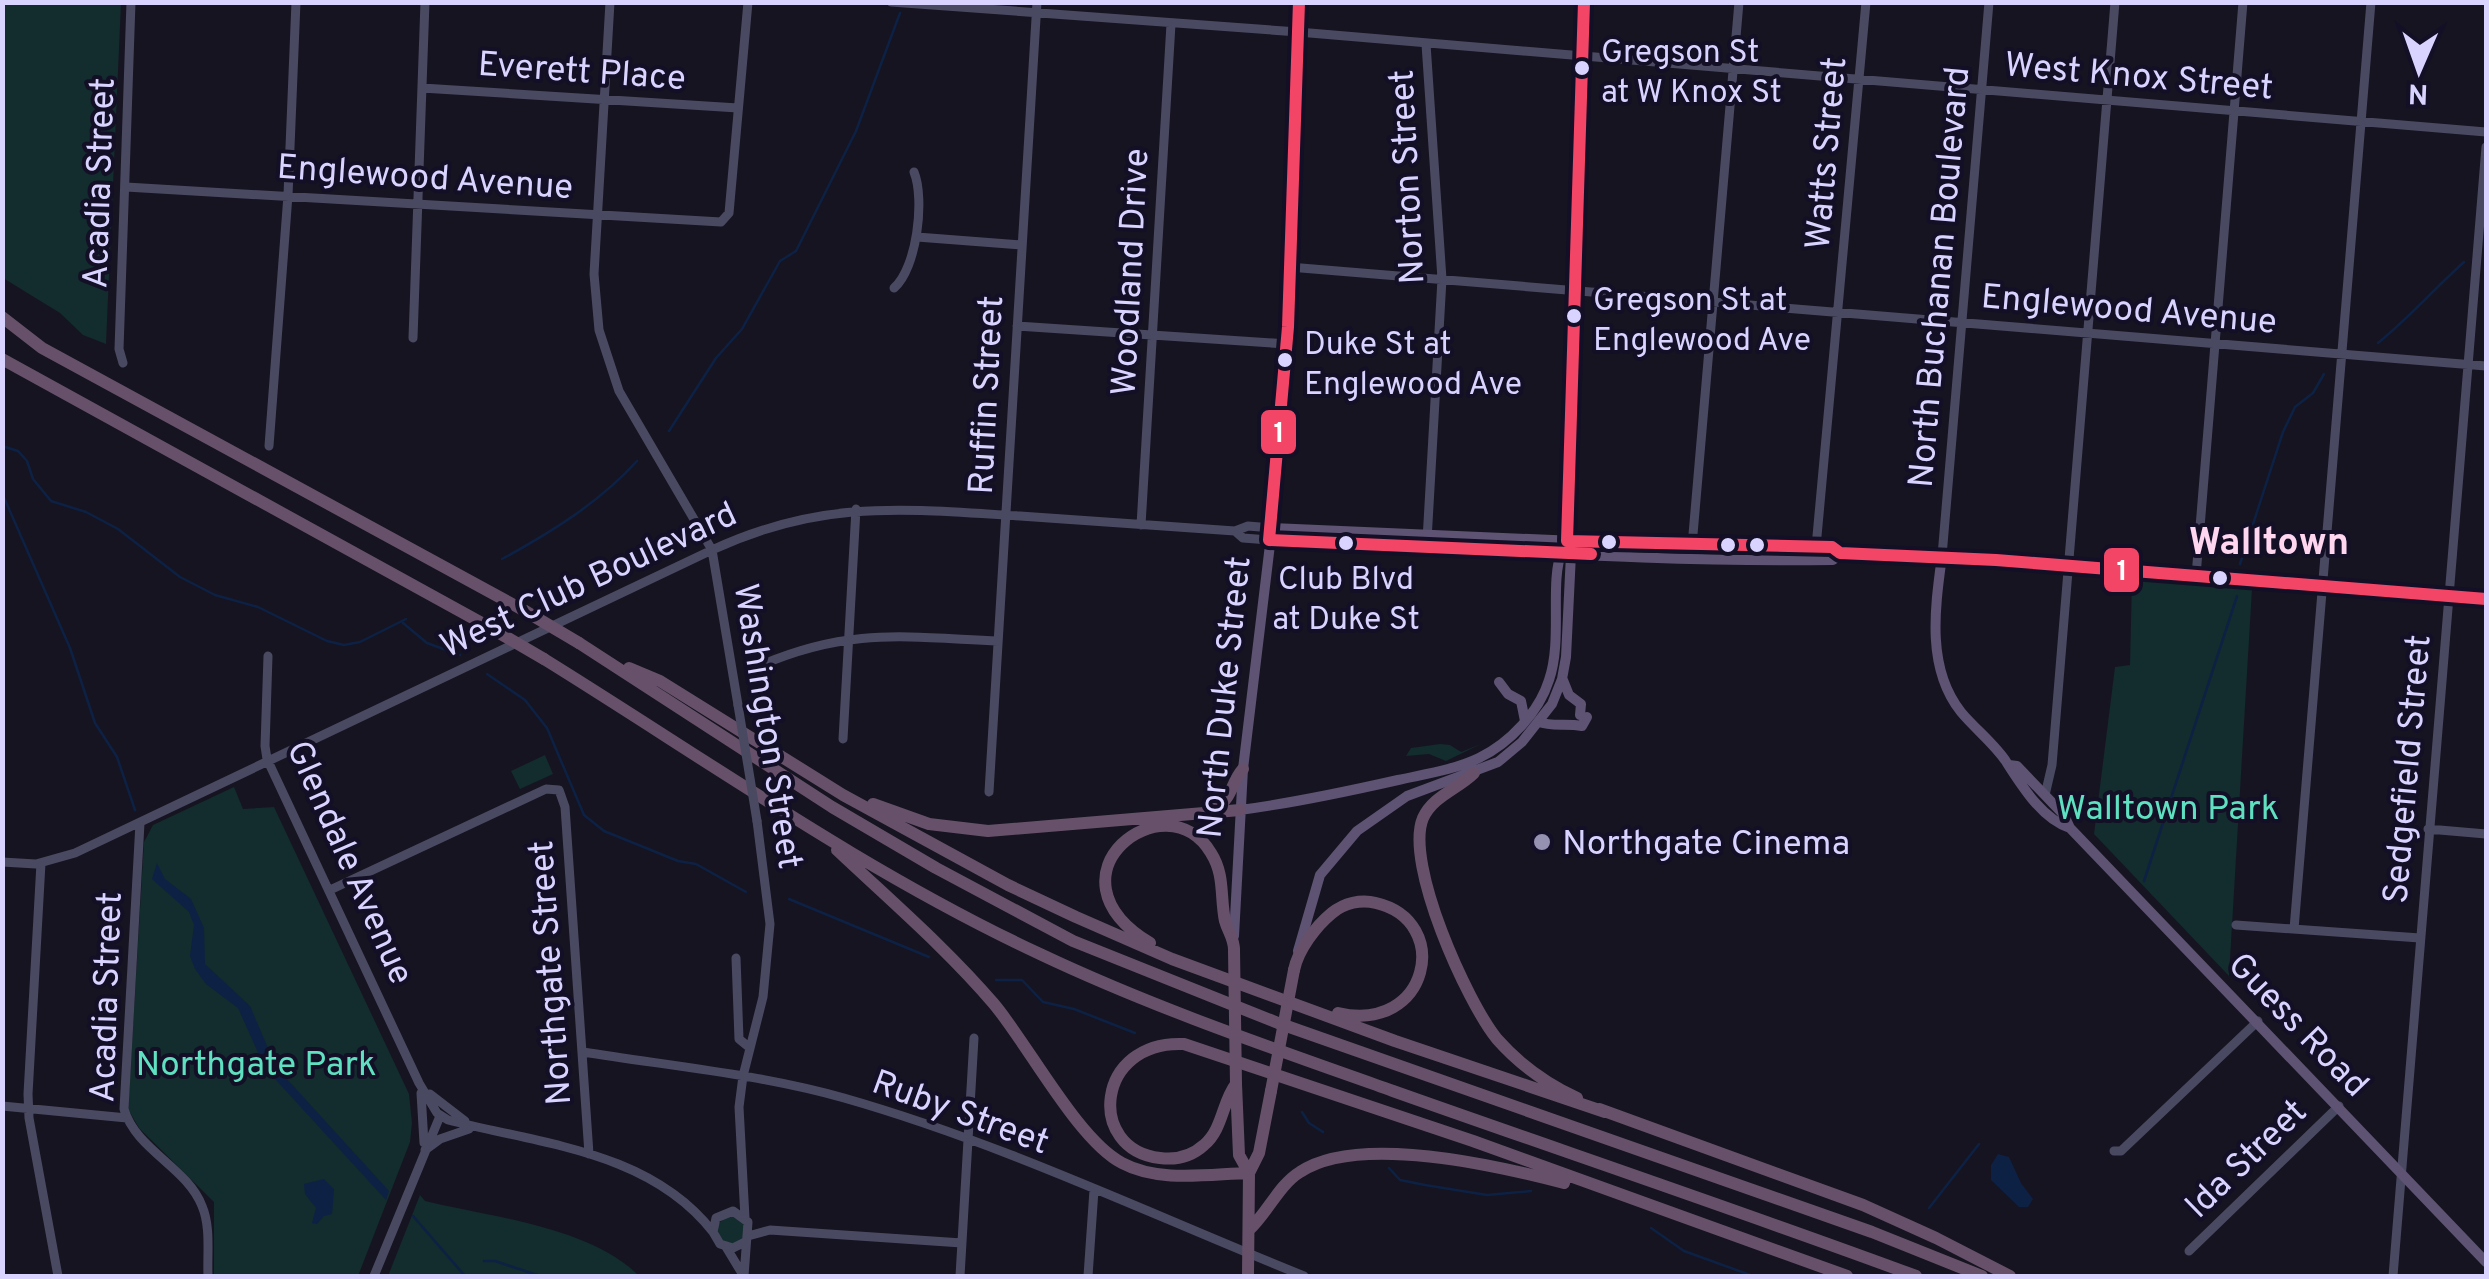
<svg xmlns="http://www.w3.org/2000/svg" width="2489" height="1279" font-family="Overpass,sans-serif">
<rect width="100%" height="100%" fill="#161421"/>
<path fill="#132c2d" d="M2,3H121L106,344L83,335L60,313L3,278Z
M2132,579L2252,589L2229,976L2094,834L2115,667L2130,665Z
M1440,744L1450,745L1461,752L1481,744L1446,761L1429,754L1406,756L1411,748Z
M545,755L553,774L520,789L511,771Z
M234,787L243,809L274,807L409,1094L412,1123L410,1142L358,1276H214V1202L139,1128L128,1109L144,842L153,825Z
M420,1195L425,1201C491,1217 591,1227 639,1276H388Z
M729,1214L745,1222L744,1238L736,1244L721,1241L716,1226Z"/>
<path fill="#0d2144" d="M157,863L165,879L191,899L204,928L205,964L250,1006L276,1067L389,1191L386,1200L265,1068L238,1008L206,984L195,969L190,956L194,925L189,912L152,879Z
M1998,1154L2009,1157L2021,1183L2033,1199L2028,1207H2019L1991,1180V1165Z
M324,1179L334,1189L332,1214L324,1216L317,1224L312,1223L316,1208L305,1194L304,1184Z"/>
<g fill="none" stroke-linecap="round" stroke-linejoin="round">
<path stroke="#0d2144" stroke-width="2.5" d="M2378,343C2409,318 2434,289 2464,262
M669,431L716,358L742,329L780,261L796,251L856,131L900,13
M2,446L18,451L27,461L33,479L51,501L86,512L118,529L180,577L215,595L258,607L327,641L344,645L360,642L406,619
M2,493L70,648L95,723L117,757L135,810
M502,559C550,533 600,502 637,461
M2240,564L2283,432L2295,407L2313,393L2324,374
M403,623L427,643L460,655
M487,674L525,700L547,728L584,815L604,831L678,861L696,864L746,892
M2144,881L2237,596
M789,899L929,957
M996,980H1022L1043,1002L1074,1009L1135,1033
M1302,1112L1309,1123L1323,1132
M1389,1168L1400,1180L1425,1185L1487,1195L1531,1191
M1929,1208L1979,1144
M413,1216L465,1276
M1651,1228L1684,1251L1753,1276
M484,1261H495L540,1276"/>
<path stroke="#4a4962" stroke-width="9" d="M610,2L594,274L599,330L619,391L712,550L738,705
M891,2L1298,32L2486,132
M1989,2L1942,556L2486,599
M1426,44L1442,279L1427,540
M422,88L738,108
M126,187L721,222L729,213L748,2
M917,237L1022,245
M1289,267L2486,366
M894,288C917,268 925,199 914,172
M1017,326L1287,344
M413,338L425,2
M123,363L119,349L131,2
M269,446L288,195L296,2
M1141,525L1171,24
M1235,531L1243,538L1269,540
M1692,546L1739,2
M1816,547L1866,2
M2196,576L2243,2
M268,656L265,746L267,759L419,1083L437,1113L448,1120C541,1144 650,1151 713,1232
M759,666C849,627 904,637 998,641
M843,739L856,509
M989,792L1037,2
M2045,795L2052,765L2115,2
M140,823L124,1109C136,1150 187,1167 202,1206C211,1227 207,1254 208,1276
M2428,829L2486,834
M2,862L36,864L75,853L712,550C822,499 904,509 1020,516C1092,521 1163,526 1235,531L1248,526L1272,528
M41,863L28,1094L29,1118L58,1276
M330,890L546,789L559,790L565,807L589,1154
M2236,925L2420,938
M2294,929L2371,2
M736,958L739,1039L750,1048
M583,1052C670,1066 759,1074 844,1098C1002,1143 1152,1215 1304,1276
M421,1093L424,1143
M430,1094L465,1121
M2,1106L127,1118
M425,1150L440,1139L469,1129
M2114,1151H2121L2258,1021
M745,1218L739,1107L743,1076L763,997L770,924L757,821
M748,1236L770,1230L962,1243
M726,1247L743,1275
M2189,1251L2339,1106
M374,1276L440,1116
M744,1276L748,1222L733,1211L716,1218L713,1232L720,1244L733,1248L745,1242
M960,1276L974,1038
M1088,1276L1094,1190
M2393,1276L2486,147"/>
<path stroke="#5e5373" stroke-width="10" d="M1272,528L1692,546L1832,547L1840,553L1942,556C1935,608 1926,668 1961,712C1975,729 1996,745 2007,763C2022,786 2042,819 2070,828
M1269,540C1458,547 1645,563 1833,560L1840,553
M1563,680L1569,695L1581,704L1580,715
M1499,682L1508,694L1521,701L1525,721
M1539,722C1551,727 1567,723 1582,726L1587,717
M2009,765L2017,766L2064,815L2070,828L2486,1262
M1240,810C1293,803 1345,792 1398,780C1425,774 1454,770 1479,758C1510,743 1539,712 1549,680C1563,640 1549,582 1562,551
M1234,936L1243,769L1272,528L1288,327L1299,2
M1298,951L1320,875L1357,831L1407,796L1498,762L1522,742L1552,704L1562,679L1566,657L1571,554L1567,541L1584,2"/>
<path stroke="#67516a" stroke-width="12" d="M2,317L42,348L525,611
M2,359L489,627
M579,643L832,807L936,868L1073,941L1278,1023L1872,1232L1982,1276
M544,659C707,760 866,873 1040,954C1154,1008 1275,1049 1393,1091C1568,1153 1743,1212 1916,1276
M629,668L660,681L843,795L1008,885L1076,917L1172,959L1395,1041L1605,1112
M1474,773C1458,789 1433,796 1423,818C1404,863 1467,1002 1497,1039C1519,1064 1547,1084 1577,1098
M873,804L929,824L988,831L1240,810
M1215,809C1234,796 1230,784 1243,769
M837,850C891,901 946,948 994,1004C1029,1046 1078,1140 1122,1163C1159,1183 1209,1174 1249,1173
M1150,943C1038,875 1166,778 1211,853C1225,875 1220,897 1225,921C1228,932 1234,938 1234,950
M1294,970C1298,950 1316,926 1332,913C1344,903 1361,899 1376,903C1453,921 1429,1034 1338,1013
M1236,1084C1222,1102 1223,1129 1204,1145C1192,1156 1176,1160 1160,1158C1086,1150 1095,1040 1184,1044L1473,1141L1847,1276
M1236,1084L1239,1155L1249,1173L1248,1276
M1599,1109L1863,1205L1936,1238L2010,1276
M1249,1173L1259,1153L1271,1091
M1249,1230C1268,1212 1279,1185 1300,1172C1358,1133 1499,1166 1564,1183"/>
<path stroke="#4a4962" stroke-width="9" d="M738,705L757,821"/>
<path stroke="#67516a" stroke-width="12" d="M525,611L579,643
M489,627L544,659
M1234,950L1236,1084
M1271,1091L1294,970"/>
<defs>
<path id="bus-1" d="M1299,2L1288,327L1269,540L1591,554
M1584,2L1567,541L1832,547L1840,553L1996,560L2486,599"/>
</defs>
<use href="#bus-1" stroke="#130f26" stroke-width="20"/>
<use href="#bus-1" stroke="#f34667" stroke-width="12"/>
</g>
<g fill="#d9d4ff" stroke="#130f26" stroke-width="4">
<circle cx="1582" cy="68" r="9"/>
<circle cx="1574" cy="316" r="9"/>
<circle cx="1285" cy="360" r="9"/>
<circle cx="1609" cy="542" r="9"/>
<circle cx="1346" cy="543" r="9"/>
<circle cx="1728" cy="545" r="9"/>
<circle cx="1757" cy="545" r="9"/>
<circle cx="2220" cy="578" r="9"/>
</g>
<circle fill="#9591b1" stroke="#130f26" stroke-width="4" cx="1542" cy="842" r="10"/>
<g text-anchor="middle" stroke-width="8" stroke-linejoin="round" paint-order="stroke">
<g font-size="32" fill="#d9d4ff" stroke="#130f26" text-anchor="start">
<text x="1601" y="62">Gregson St<tspan x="1601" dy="40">at W Knox St</tspan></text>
<text x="1593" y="310">Gregson St at<tspan x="1593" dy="40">Englewood Ave</tspan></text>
<text x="1304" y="354">Duke St at<tspan x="1304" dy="40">Englewood Ave</tspan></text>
<text x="1346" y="589" text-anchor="middle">Club Blvd<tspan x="1346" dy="40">at Duke St</tspan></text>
</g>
<g font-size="35" fill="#d9d4ff" stroke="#130f26">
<text transform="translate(582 70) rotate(4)" y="12">Everett Place</text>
<text transform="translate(2139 75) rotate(5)" y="12">West Knox Street</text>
<text transform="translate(1825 153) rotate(-85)" y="12">Watts Street</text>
<text transform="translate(425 176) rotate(4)" y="12">Englewood Avenue</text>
<text transform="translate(1406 177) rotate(-93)" y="12">Norton Street</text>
<text transform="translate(98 183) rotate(-88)" y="12">Acadia Street</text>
<text transform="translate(1129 272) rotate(-87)" y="12">Woodland Drive</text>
<text transform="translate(1938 277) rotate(-85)" y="12">North Buchanan Boulevard</text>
<text transform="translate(2129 308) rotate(5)" y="12">Englewood Avenue</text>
<text transform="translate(985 395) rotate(-87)" y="12">Ruffin Street</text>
<text transform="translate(588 579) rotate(-25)" y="12">West Club Boulevard</text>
<text transform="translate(1223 697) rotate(-84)" y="12">North Duke Street</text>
<text transform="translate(769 726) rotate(81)" y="12">Washington Street</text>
<text transform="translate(2406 769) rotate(-85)" y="12">Sedgefield Street</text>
<text transform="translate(351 862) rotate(66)" y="12">Glendale Avenue</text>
<text transform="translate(549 973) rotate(-94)" y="12">Northgate Street</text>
<text transform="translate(105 997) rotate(-88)" y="12">Acadia Street</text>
<text transform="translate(2299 1024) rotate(46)" y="12">Guess Road</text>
<text transform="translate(961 1111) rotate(20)" y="12">Ruby Street</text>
<text transform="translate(2245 1158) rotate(-44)" y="12">Ida Street</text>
</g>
<g font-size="35" fill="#5fe0c0" stroke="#130f26">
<text x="2168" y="819">Walltown Park</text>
<text x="256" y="1075">Northgate Park</text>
</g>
<g font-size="35" fill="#d9d4ff" stroke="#130f26" text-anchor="start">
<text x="1562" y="854">Northgate Cinema</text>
</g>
<g font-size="38" font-weight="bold" fill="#ffd6f0" stroke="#130f26">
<text x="2269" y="554">Walltown</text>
</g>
</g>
<g stroke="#130f26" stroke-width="4">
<rect x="1259" y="408" width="39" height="48" rx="10" fill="#f34667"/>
<rect x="2102" y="546" width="39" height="48" rx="10" fill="#f34667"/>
</g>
<g font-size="28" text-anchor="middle" font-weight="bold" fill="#fff">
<text x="1279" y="442">1</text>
<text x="2122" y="580">1</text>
</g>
<rect width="2489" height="1279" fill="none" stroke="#d9d4ff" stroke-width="10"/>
<g transform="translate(2419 70) rotate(182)" stroke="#130f26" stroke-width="8" paint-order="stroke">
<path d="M0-8L18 38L0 25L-18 38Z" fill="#d9d4ff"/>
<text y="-15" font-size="28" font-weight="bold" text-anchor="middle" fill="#d9d4ff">N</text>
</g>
</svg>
